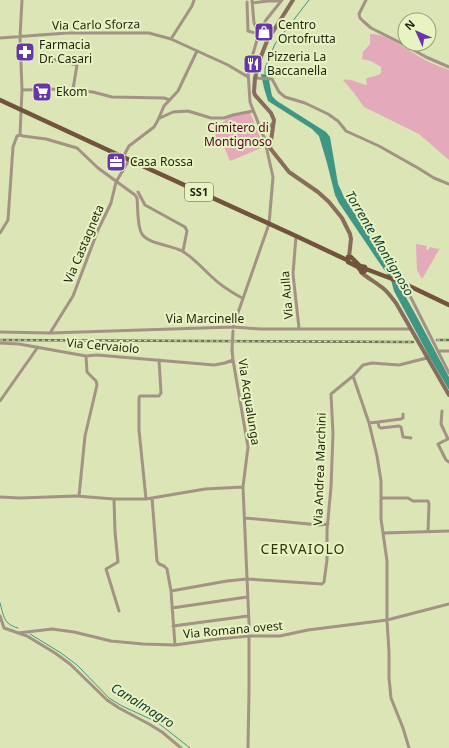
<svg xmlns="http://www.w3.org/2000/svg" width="449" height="748" font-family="'Noto Sans',sans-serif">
<rect width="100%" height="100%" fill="#dbe5b6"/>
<path fill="#e5a9bc" d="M370,34C388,34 405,48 420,57C429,63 439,66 449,70V160L419,134L364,107L354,93L343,80C352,78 358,84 367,85L366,79C371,76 377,77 381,73V67L371,61L362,59L363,52L370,44Z
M250,112L264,147L230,161L224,147L214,142C217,120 230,115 250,112Z
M416,244L427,246L426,249L428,250L430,247L438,249L440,248L422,279L417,270Z"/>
<path fill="#3f9684" d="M261,74L268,75L272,96L277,101L326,132L330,137L338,184L344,197L388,265L417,317L449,377V390L429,356L394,291L391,280L339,203L335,195L327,163L319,136L312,129L268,101L264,88Z"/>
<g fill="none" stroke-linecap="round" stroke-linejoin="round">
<path stroke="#3f9684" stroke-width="1" d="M265,75V68L275,44L309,0
M0,603C4,616 3,624 18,628
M30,634L61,653L77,665L109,698L122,706L157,722L190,748"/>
<path stroke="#a49285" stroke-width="3" d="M22,0L20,37L22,90L20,135L23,136L46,139L77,148L98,168L135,195L137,198C138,207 137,227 142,234C148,244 171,245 182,251C194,258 202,268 212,277C221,286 231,292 242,298
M252,0L254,23L259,33
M366,0L359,14L360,18L363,21L371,28L403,44L426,57L449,67
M247,2L248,31L259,34
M252,3L268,1H281
M0,38L67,33H149L171,39L228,65L248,77
M171,39L192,6L194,0
M51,59L77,65L73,89L74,90
M255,78L272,79L279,92L285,97L305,103L328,114L338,121L346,131L379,146L418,168L434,178L449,184
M22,90L61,89L93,92L112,97L164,98L170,100
M160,118L173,112L188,111L211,118H224L233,115L253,111
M259,126L269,127L273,123
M270,148L263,135L250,102L248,71L259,33L266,20L282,0
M123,157L129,146L154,127L158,120L164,106L178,91L197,51
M138,192L145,205L185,227L187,231L183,251
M0,233L8,220L13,147L17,136L20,135
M296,236L293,274L299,328
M404,284L449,373
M233,327L269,224L273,177L264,137
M0,332L50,333L233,327L261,329H411
M50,333L73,296L98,230L111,203L116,182L129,160
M0,343L19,344L86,356L97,355L214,365L225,363L233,360
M232,350L233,360L248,447L243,487L249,623V690L248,748
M438,351H449
M353,376L369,423L377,456L381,481V519L387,561V620L389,652V678L391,698L403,728L409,748
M0,401L38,347
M442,411L441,424L448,439L438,444L446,460L449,462
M378,422L401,419L403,418V414
M369,423L378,422L379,427L381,428L399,426L401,427L403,437L411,438
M79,496L85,436L97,385L96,381L87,372L86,356
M0,497L20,498L76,496L114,499H146L205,489L243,487
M152,498L157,561L159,564L164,566L167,569L171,591L175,645
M381,498H408L413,501H428L429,504L428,532
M114,499L115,532L118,562L106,569L119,611
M146,499L139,430V398L140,396H159L161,393L159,360
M245,518L319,525L328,524
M384,533L449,531
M171,591L227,581L247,579L322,584L324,582L327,560V530L331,487L333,434L331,394L353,376L363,365L372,363L399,365L427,358
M172,608L247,597
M0,616L4,628L27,636L55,653L70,664L107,700L119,708L149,724L162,732L181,748
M173,626L248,616
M18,633L52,629L74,632L111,641L143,644L175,645L218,639L249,636H280L308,630L387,620L449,604"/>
<path stroke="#876d5b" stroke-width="4" d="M293,0L267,41L260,59L255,78L254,92L255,95L271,113L274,120L270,148L289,172L318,192L329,202L342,218L350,234L351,239L349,257
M361,272C367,278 374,281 380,286C387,290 391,297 396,303L449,395"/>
<path stroke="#72533c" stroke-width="4.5" d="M0,100L123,157L296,236L347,260
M348,257H351L360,266L365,267V271L362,272L358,267L348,262Z
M366,269L403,283L449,305"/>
<defs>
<path id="rail" d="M0,340L413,342
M437,340H449"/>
</defs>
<use href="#rail" stroke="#6f7557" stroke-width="2.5"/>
<use href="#rail" stroke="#e8f3c2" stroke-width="1" stroke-dasharray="3" stroke-linecap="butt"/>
<path stroke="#a49285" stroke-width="3" d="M232,350L233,331"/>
</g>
<defs>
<symbol id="shop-square" viewBox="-11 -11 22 22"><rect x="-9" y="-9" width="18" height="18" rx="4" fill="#6736ad" stroke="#e8f3c2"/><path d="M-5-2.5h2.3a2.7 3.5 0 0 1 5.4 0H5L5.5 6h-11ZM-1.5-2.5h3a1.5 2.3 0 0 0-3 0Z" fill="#fff"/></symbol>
<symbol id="pharmacy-square" viewBox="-11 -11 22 22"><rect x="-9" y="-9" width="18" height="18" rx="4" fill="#6736ad" stroke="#e8f3c2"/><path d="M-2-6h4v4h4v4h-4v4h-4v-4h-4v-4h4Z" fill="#fff"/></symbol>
<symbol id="restaurant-square" viewBox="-11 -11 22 22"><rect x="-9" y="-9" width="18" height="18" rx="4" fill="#6736ad" stroke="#e8f3c2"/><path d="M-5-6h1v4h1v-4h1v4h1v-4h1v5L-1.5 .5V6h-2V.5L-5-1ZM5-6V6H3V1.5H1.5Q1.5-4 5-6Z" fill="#fff"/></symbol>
<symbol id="supermarket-square" viewBox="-11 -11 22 22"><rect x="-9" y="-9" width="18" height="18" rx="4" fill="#6736ad" stroke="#e8f3c2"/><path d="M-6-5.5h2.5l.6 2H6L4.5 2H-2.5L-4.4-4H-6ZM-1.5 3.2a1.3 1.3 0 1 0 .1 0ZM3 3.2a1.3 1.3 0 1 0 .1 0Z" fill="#fff"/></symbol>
<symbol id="office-square" viewBox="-11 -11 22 22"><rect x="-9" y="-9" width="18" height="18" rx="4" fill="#6736ad" stroke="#e8f3c2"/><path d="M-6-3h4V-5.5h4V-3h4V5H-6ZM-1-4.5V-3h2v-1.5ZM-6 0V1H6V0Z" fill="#fff"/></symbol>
</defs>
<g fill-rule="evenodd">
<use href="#shop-square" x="253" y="21" width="22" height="22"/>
<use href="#pharmacy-square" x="14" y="41" width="22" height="22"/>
<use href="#restaurant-square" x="242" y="53" width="22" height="22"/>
<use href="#supermarket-square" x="31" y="81" width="22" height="22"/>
<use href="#office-square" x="105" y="151" width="22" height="22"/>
</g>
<g text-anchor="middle" stroke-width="4" stroke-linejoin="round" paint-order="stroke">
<rect fill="#e8f3c2" stroke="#5b6145" stroke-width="1" x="185" y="183" width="28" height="18" rx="3"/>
<g font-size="11" font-weight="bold" fill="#1f2210">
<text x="199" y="196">SS1</text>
</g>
<g font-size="12" fill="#1f2210" stroke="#e8f3c2">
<text transform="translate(96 25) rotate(-1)" y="4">Via Carlo Sforza</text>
<text transform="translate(84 244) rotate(-67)" y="4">Via Castagneta</text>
<text transform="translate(287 295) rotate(-95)" y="4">Via Aulla</text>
<text x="205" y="323">Via Marcinelle</text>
<text transform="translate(103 346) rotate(5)" y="4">Via Cervaiolo</text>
<text transform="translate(249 402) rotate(81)" y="4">Via Acqualunga</text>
<text transform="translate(320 469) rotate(-88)" y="4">Via Andrea Marchini</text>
<text transform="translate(233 630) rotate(-5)" y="4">Via Romana ovest</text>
</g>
<g font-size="12" fill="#1f2210" stroke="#e8f3c2" text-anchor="start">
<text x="278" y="29">Centro<tspan x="278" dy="14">Ortofrutta</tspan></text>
<text x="39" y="49">Farmacia<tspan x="39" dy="14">Dr. Casari</tspan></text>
<text x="267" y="61">Pizzeria La<tspan x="267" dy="14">Baccanella</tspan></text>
<text x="56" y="96">Ekom</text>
<text x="130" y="166">Casa Rossa</text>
</g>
<g font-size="12" fill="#53002b" stroke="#e8f3c2">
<text x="238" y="132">Cimitero di<tspan x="238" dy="14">Montignoso</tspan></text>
</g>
<g font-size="13" font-style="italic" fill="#113931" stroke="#e8f3c2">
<text transform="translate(380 243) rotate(59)" y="5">Torrente Montignoso</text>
<text transform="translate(143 705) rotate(32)" y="5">Canalmagro</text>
</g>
<g font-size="14" letter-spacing="1" fill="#2f360a" stroke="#e8f3c2">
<text x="303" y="554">CERVAIOLO</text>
</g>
</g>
<g transform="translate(417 32) rotate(315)"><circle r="19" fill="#e8f3c2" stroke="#989f7b"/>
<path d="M0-3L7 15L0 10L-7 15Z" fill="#6736ad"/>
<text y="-6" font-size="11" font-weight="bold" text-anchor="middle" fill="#1f2210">N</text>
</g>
</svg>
